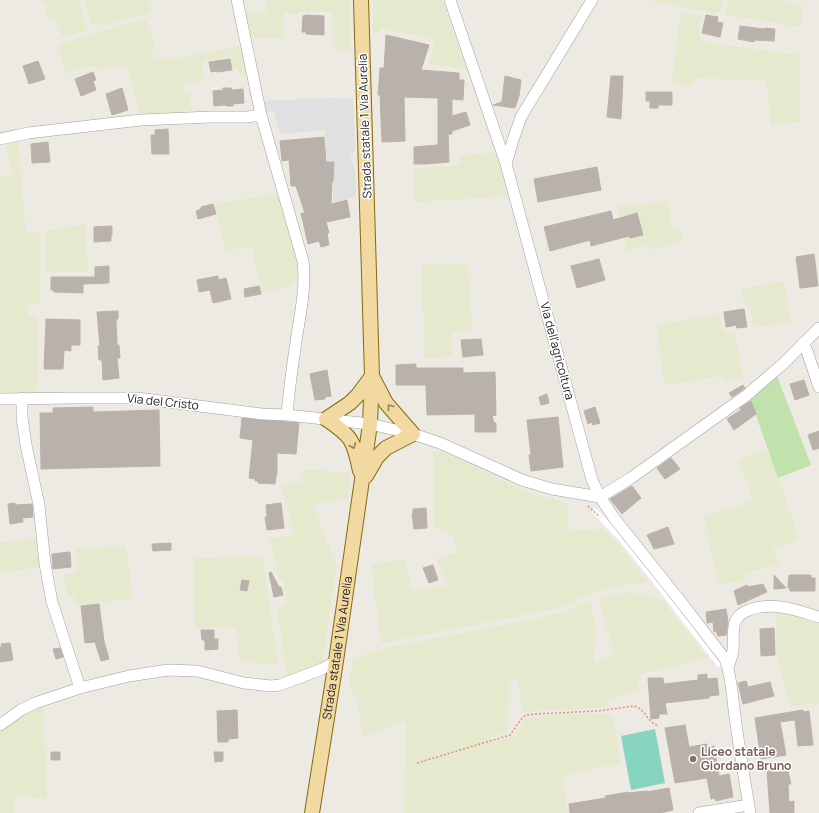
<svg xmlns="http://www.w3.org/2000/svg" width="819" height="813" font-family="Manrope,sans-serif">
<rect width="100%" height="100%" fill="#eceae2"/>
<path fill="#e5eacf" d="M39,0H79L87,30L62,37L56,20L49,21L44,2L40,3Z
M85,0H148L155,8L149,10L150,14L103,26L101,22L91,24Z
M267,0H349L350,50L333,49L332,12H299V14L284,13V39L250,37L245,11L266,12Z
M373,0H442L466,69L429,64L435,39L381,28L380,33H373Z
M647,0H724L721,10L717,13H714Z
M730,0H778L803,6L800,27L728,15L726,14V11Z
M681,13L701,16L699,35L701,42L799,55L800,121L771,126L766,81L694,78L692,86L671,83Z
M146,19L155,49L151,51L154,60L166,57L167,60L241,46L247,74L238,75L237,69H233L231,57L202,61L204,75L201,83L183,85L184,93H189L192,114L141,115L126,64L98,71L95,65L66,74L57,45L86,35Z
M18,139L26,233L41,231L40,304H28V315H38L37,388L33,394H0V178L13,175L5,142Z
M495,152L510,196L415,202L414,169L459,165L460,156Z
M279,193L297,256L295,257L297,263L299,264V279L290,286L261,293L252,246L225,251L214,204Z
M667,200L673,231L680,230L682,242L650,250V245L627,251L617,205L632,203L633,206Z
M85,224L88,271H46L45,231Z
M468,263L472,330L451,333L453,357L425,358L421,265Z
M784,281L791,323L753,327L750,305H744L741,289Z
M720,314L723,332L734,331L743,376L724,383L722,376L665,385L657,335V325Z
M769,449L799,540L773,548L780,564L745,573L746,580L718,584L704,516L754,501L738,460Z
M433,451H441L528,492L567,503L568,531L604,529L621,547L648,582L624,585L592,593L567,605L510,618L381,643L371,564L406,559L411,590L447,586L436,558L457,553L454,537L434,526Z
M302,469L350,473L348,498L312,505L337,565L322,665L287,679L277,606L286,604L283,580L279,579L270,539L294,534L281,485L300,482Z
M40,538L42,567L0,573V542Z
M126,546L133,598L75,606L74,596H67L64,575L77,573L75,549Z
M262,555L278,665L245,662L240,660L238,652L236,627L195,628L193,559Z
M619,593H634L661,599L708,658L639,674L638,690L606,700L608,707L601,708L532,711L523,713L517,678L509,679L508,729L505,733L490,738V743L513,736L518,732L524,720L545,715L612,714L621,763L563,776L568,813H404L406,721L363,736L356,696L352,693L350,680L352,661L366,654L386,648L535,619L560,613L590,601L595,622L596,635L594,655L596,663L614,654L599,598Z
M776,612L788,613L819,624V704L790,706L777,658Z
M43,703L47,799L16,795L14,813H0V729Z"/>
<path fill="#c1e2ac" d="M777,376L811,465L778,478L750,398Z"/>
<path fill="#87d4bf" d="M655,729L665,783L631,790L621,736Z"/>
<path fill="#e0e0e0" d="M332,98L353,99L355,151L350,155L355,170L356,197L333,202L334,162L327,161L325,130L280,134L274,111L265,112L263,101Z"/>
<path fill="#fff" d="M595,508L614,527L655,576L723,664L718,667L679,617L651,580L620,542L592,512Z"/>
<path fill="#b9b2ac" stroke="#bcb2a6" d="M306,15L324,16V35L306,34V32H302L303,16Z
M706,15L718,17L717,22L723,23L720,37L702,33Z
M740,26L765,29V28L775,29L774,41L754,40V42L738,39Z
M386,35L429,45L421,70L459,73V80H464L463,100L452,99V116L466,112L470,125L452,131V134H448L449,162L426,164H414V147L438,145V98L404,97L405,141L382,142L380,95H378L380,68H384Z
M230,59L232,70L217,72V71L211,72L209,62Z
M38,61L45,79L29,84L23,66Z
M93,72L96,80L93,81L96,90L81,96L75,79Z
M505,76L521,80L519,96L515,108L493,105L502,102Z
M611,76H623L621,119L607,117Z
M122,88L128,110L112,115L106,94Z
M223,88H231L232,90L243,89L244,103L233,104V106H226L225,105L214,106L213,91L223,90Z
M646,92H672V105H658V108H650V101H646Z
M168,129L169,154H152L151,135H155V130Z
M324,137L326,162H334L333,182H332L331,204L347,200L350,217L326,222L329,233H327L329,245L321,247L319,241L308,244L301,213H305L296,186H291L289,160L282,161L280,141Z
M48,142L50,162L32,163L31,144Z
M597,167L601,190L538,202L534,179Z
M213,204L216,214L198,219L196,211L201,209V207Z
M611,211L613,220L637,213L643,235L630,238L629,236L591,246L590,240L550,251L544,227Z
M112,226V235H111V241L94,242V227Z
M814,254L818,286L800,288L796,257Z
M599,259L605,280L577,288L571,266Z
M109,266V283L83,284V293L54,292V290H51V277H95V267Z
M218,276V280L226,278L231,299L213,303L210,290L199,292L197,280Z
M259,286L261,294L245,297L244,289Z
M744,309L747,327L737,328L736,325L726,327L724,312Z
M118,311V319H116L117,345H119L120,358H117L119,378L103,380L102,360H99L98,346H100L97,312Z
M46,319L80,320V345H71V351L64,350L63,369H44Z
M481,339L483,355L463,357L461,340Z
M416,364V368H463V373L495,372L496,415L492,416L494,423H496V432H475V414L427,415L426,385H396V365Z
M327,370L331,396L325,397V399L315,400L310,374Z
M804,380L809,395L795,400L790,384Z
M743,385L745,388L732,397L729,393Z
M547,394L549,403L541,405L539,397Z
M751,401L756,414L734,430L727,419L741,410L740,408Z
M93,407V412L159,410L160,466L41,469L40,413H53V408Z
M595,407L600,423L593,425L592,422L588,424L584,411Z
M558,417L563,467L531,471L529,455H531L527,420Z
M242,418L299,423L296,454L277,453V475H276L275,484L258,483V481H255V479L249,478L253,440L240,438Z
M819,431V448L813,450L808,435Z
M671,458L680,469L665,479L657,468Z
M632,486L641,498L622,514L610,499Z
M15,503V505L32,504L33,517L22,518L23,522L10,524L8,504Z
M281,503L284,528L267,530L265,517H267L266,505Z
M426,508L427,528L414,529L412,514H413V509Z
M668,527L674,544L654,549L647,535Z
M171,543V550L153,551L152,544Z
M70,552L71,567L53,569L52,554Z
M433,565L438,580L429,583L423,568Z
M271,572L279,587H281L283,595L274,597L269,573Z
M774,575L786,588L774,589Z
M789,575H811V578H815V591H790V588H788Z
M242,580L249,581L247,591L240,590Z
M763,584L767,592L738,605L734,591L747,585L748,587Z
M99,604L104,641L109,659L101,661L95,642L85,643L81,606Z
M726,609L728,622L726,635L718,636L716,631L714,632L713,622L707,623L706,612Z
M774,628L775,655L761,656L760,629Z
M201,630H214V639H218V649L205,650V640H202Z
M10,643L13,660L0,662V647H2L1,644Z
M60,648L63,657L56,659L53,649Z
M707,674V679L717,678L719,695L709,696V698L665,703L667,714H659V718L651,719L648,678H663L664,684L698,680V675Z
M746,681L748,687L770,682L774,696L743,704L738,683Z
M237,710L238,738L228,739V742H218L217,711Z
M803,710V712L809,711L813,745L798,746L795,720L780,722L786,755L761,759L755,718Z
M685,725L689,747L707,744V747L714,746L719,776L729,774L733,797L716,801L715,798L711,799L707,778L675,783L665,728Z
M51,752H60V760H51Z
M214,752H223V761L215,762Z
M779,770V771H788L791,784H788L789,802L794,801V813H770L767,771Z
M669,788L673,810L660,813H570L569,804L606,798L605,796L628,792V793L647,791V792Z"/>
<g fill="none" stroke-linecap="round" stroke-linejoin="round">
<defs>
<path id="minor" d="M237,0L261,115L303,261C306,286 301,310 297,335C293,362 289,388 287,415
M450,0L506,164L592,480L600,497L614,518L681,602L725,659C732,677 732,697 735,716C739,749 745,781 750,813
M0,139L28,133L141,120L211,117H248L261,115
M506,164L513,140L521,117L592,0
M803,343L807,351L819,387
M22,398V417L26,445L39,505L45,564L52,602L80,688
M0,399L75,398H137L262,414L287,415L370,424L413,434L440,443L522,480L552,489L600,497L631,478L747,395L784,363L819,328
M728,668C730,662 732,656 733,650C734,641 732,630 735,622C738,615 743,612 749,610C773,601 796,610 819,617
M0,725L21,710L35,703L80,688L129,676L168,670L197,671L244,683L271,686L280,685L322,669L336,661
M699,813L749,805"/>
<g id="major">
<path d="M360,471C354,441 352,436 326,419L350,403L358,395L372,376"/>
<path d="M366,476L377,457L386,448L413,434L386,403L373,378"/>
<path id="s1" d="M312,813L336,661L370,424L372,376L361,0"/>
</g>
</defs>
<use href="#minor" stroke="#a0a0a0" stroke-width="12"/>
<use href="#major" stroke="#856b0e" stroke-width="16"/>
<path stroke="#eb8e74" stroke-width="1.5" stroke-dasharray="2 2" stroke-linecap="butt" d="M588,506L600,517
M417,763L510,735L522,718L526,715L535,714L598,711L634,706C647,710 646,722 659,726"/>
<use href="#minor" stroke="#fff" stroke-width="11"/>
<use href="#major" stroke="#f2d8a1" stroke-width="14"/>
</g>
<defs><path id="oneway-chevron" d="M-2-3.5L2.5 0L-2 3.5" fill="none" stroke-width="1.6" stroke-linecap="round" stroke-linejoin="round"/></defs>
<g stroke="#928365">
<use href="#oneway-chevron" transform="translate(390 407) rotate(-127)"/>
<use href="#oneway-chevron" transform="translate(353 446) rotate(67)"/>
</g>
<circle fill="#8d6e63" stroke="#fff" stroke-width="1.5" cx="693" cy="759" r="4"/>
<g text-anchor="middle" stroke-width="3" stroke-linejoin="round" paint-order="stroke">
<g font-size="12" fill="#1c1c1c" stroke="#fff">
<text transform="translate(365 126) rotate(-92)" y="4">Strada statale 1 Via Aurelia</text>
<text transform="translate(557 351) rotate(75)" y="4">Via dell'agricoltura</text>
<text transform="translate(163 402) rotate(6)" y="4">Via del Cristo</text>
<text dy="4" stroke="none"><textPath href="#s1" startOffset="167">Strada statale 1 Via Aurelia</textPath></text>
</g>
<g font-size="12" font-weight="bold" fill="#785e54" stroke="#fff" text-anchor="start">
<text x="701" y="756">Liceo statale<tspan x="701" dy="14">Giordano Bruno</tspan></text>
</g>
</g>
</svg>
